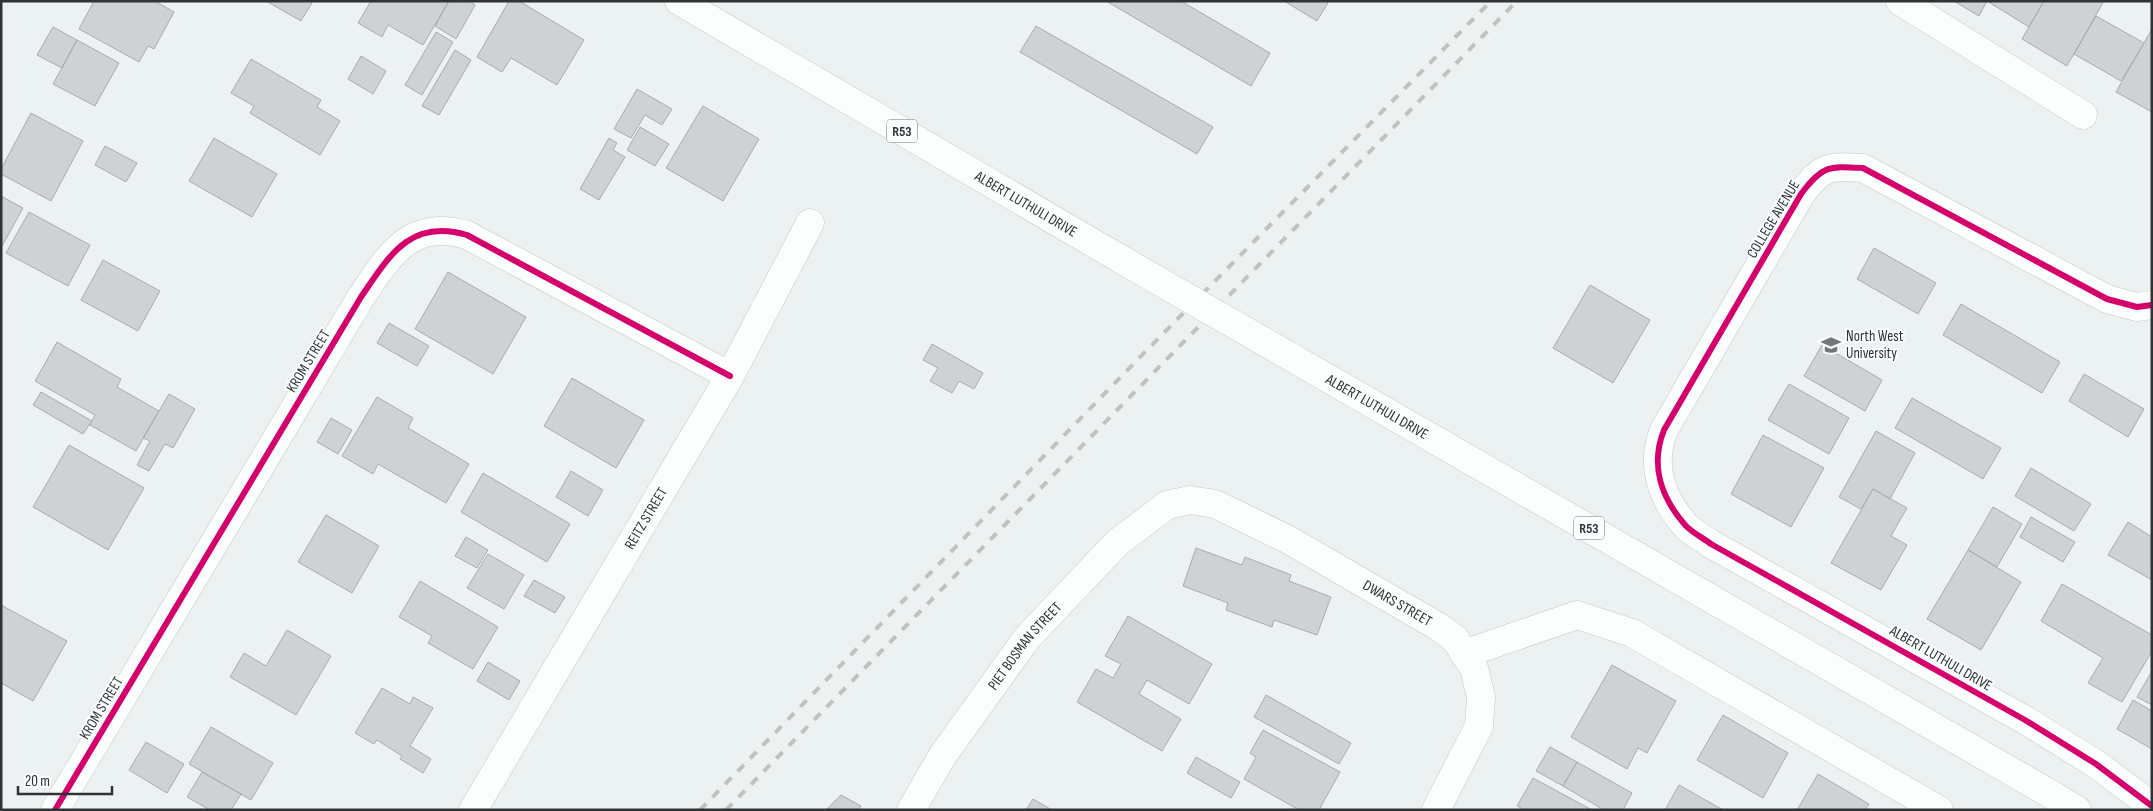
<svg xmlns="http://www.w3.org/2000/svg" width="2153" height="811" font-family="'Sofia Sans Condensed',sans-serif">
<rect width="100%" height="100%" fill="#ecf1f2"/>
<path fill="#ced2d3" stroke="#a8acad" d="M94,1H155L174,12L154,49L148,46L139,62L79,29Z
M266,1H313L301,21Z
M371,1H449L423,45L388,25L382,37L358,23Z
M449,1H469L475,5L456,39L435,26Z
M509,1H519L584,40L557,85L511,58L502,72L477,57Z
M1106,1H1181L1270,53L1251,86Z
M1284,1H1329L1317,21Z
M1954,1H1987L1979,16Z
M1987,1H2044L2029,27Z
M2044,1H2104L2067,66L2022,39Z
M2096,16L2144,43L2121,81L2074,54Z
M1036,26L1213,127L1197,154L1020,52Z
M53,27L77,40L62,68L37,55Z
M2152,29V112L2116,92Z
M436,32L453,42L422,95L405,85Z
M77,40L119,63L95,106L53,84Z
M455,50L471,60L439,115L422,106Z
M361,56L386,71L373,94L348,79Z
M251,59L321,100L317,107L340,121L320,155L250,113L254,106L231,93Z
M637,89L672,109L662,125L645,115L631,138L614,129Z
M703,106L759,139L723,201L666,168Z
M31,113L83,141L51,201L1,174V169Z
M640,127L669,144L655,166L627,150Z
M214,138L277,174L252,217L189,181Z
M609,138L617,143L613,150L625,157L599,200L580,189Z
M105,146L137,163L126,182L95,165Z
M1,196L23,208L1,248Z
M29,212L90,245L68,286L6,253Z
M1874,248L1936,283L1918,314L1857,279Z
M103,260L160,291L138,331L81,300Z
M448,272L526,317L493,374L415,329Z
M1590,285L1650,320L1613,383L1553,348Z
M1961,304L2060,362L2042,393L1943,335Z
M389,323L429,346L417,366L377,343Z
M57,342L121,379L117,387L159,411L136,451L90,425L95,415L35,381Z
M932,344L983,373L974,389L959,381L952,393L930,381L938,368L923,360Z
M1822,345L1882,380L1865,411L1804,376Z
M2084,374L2144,409L2128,437L2069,401Z
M572,378L644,420L616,468L544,426Z
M1789,384L1849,418L1829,454L1768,420Z
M41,392L92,421L83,434L33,405Z
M169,394L195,409L173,448L165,444L149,471L137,465L150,441L143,438Z
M377,397L413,418L408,428L469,464L446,503L378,464L373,474L342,456Z
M1912,398L2001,448L1983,479L1895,428Z
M331,418L352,430L338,454L317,442Z
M1876,431L1915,453L1890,499L1873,489L1861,509L1839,497Z
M1763,435L1824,468L1791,527L1731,494Z
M69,445L144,488L108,550L33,507Z
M2031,468L2091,504L2074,531L2015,496Z
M571,471L603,490L588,516L556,497Z
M483,473L570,524L547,562L461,512Z
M1873,489L1907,508L1891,536L1907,545L1881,590L1831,563Z
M1993,507L2022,524L1997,567L1968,550Z
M326,515L379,546L352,593L298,562Z
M2031,517L2075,542L2063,562L2020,537Z
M2128,522L2152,537V580L2108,555Z
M466,537L488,550L477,568L455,556Z
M1196,548L1242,565L1245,557L1291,575L1289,581L1331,597L1317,635L1274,620L1272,627L1226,610L1228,603L1183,586Z
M1968,550L2021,582L1981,650L1927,619Z
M488,554L524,575L504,609L467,588Z
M534,580L565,597L555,613L524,596Z
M420,581L498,627L473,669L428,643L432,636L399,617Z
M2062,584L2152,635V651L2122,702L2088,683L2103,658L2041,621Z
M1,605L67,641L33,701L1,683Z
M1128,616L1212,664L1189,704L1147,680L1139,694L1181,719L1162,751L1077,702L1096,669L1113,678L1121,664L1105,656Z
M287,630L331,656L296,715L230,677L244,653L266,666Z
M488,662L520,681L509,700L477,681Z
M1612,665L1676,701L1647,753L1638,748L1627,769L1571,737Z
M2152,671V705L2137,697Z
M382,688L410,704L413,697L433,708L410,746L431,759L423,773L400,759L402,756L377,740L374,744L355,733Z
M1266,695L1351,743L1339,764L1254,717Z
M2133,700L2152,711V749L2117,729Z
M1723,715L1788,753L1763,798L1697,760Z
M211,727L273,763L251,800L189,764Z
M1263,730L1340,772L1319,810H1299L1244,779L1256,757L1250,753Z
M146,742L184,764L167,793L129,770Z
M1550,747L1577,762L1563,786L1536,771Z
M1196,757L1240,782L1231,798L1187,773Z
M1577,762L1632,793L1623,810H1604L1563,786Z
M202,772L241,794L231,810H210L187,797Z
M1818,774L1869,804L1865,810H1797Z
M1533,778L1592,810H1525L1517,806Z
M1679,785L1723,810H1665Z
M841,795L861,806L858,810H826Z
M1033,799L1052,810H1026Z"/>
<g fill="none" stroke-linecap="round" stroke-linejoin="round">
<defs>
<g id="street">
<path d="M1900,1L2083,115"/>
<path d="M2152,305L2137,307L2107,299L1863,168C1829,166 1823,165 1801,194L1664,430C1650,465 1661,498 1686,526C1693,533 1703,538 1711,544L2025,720L2096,764L2152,806"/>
<path d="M1464,654L1577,615L1632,633L1939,810"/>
<path d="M55,810L361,297C389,256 410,218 467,235L730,376"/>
<path id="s1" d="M473,810L730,376L810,223"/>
<path id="s2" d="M911,810L943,755L1027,638L1117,543L1167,505L1190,500L1215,504L1287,539L1439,627L1455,639L1474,668L1481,697L1479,726L1436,810"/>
</g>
<g id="primary">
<path id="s3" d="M679,1L1124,261"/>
<path d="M2054,796L2077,810"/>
</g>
</defs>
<use href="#street" stroke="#c4c8c9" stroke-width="29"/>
<use href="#primary" stroke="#c4c8c9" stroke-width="29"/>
<use href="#street" stroke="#fcfdfd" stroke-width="28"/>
<use href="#primary" stroke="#fcfdfd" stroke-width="28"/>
<path stroke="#c0c1c1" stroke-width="4" stroke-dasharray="9 9" stroke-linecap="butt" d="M700,810L1147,350L1491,1
M726,810L1517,1"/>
<defs>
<g id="primary-bridge">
<path id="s4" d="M1124,261L2054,796"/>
</g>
</defs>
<use href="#primary-bridge" stroke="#c4c8c9" stroke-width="29" stroke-linecap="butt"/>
<use href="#primary-bridge" stroke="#fcfdfd" stroke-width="28"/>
<defs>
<path id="cycleway" d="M2152,305L2137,307L2107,299L1863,168C1829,166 1823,165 1801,194L1664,430C1650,465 1661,498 1686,526C1693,533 1703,538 1711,544L2025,720L2096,764L2152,806
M55,810L361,297C389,256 410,218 467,235L730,376"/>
</defs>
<use href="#cycleway" stroke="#fbfeff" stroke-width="9"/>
<use href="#cycleway" stroke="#d6006c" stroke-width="6"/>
</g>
<defs>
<symbol id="university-bare" viewBox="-9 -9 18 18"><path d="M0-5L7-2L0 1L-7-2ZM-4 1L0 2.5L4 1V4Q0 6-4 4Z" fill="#727676" stroke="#fbfeff" stroke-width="2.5" paint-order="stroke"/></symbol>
</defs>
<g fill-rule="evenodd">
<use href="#university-bare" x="1817" y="331" width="28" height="28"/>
</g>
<g text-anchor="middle" stroke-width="4" stroke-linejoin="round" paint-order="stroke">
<g fill="#fbfeff" stroke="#6d7071" stroke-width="1">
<rect x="887" y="119.5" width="30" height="23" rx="4"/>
<rect x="1574" y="516.5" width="30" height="23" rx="4"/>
</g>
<g font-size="14" font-weight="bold" fill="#303334">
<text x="902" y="136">R53</text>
<text x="1589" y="533">R53</text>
</g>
<g font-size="15" fill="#303334" stroke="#fbfeff">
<text dy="5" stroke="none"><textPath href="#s3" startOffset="402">ALBERT LUTHULI DRIVE</textPath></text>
<text transform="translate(1773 219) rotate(-59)" y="5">COLLEGE AVENUE</text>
<text transform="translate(308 361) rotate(-59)" y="5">KROM STREET</text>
<text dy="5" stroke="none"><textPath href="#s4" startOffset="292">ALBERT LUTHULI DRIVE</textPath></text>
<text dy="5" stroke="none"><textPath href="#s1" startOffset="339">REITZ STREET</textPath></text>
<text dy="5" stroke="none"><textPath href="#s2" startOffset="658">DWARS STREET</textPath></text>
<text dy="5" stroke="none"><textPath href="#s2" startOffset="200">PIET BOSMAN STREET</textPath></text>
<text transform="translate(1941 658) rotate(30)" y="5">ALBERT LUTHULI DRIVE</text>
<text transform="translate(101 708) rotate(-59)" y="5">KROM STREET</text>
</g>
<g font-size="15" fill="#303334" stroke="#fbfeff" text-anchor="start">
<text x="1846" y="341">North West<tspan x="1846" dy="17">University</tspan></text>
</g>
</g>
<rect width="2153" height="811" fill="none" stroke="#303334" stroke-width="5"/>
<path d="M18 786v8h94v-8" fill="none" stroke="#303334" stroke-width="2.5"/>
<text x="25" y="786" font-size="15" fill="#303334" stroke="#fbfeff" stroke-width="4" paint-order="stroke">20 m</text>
</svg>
